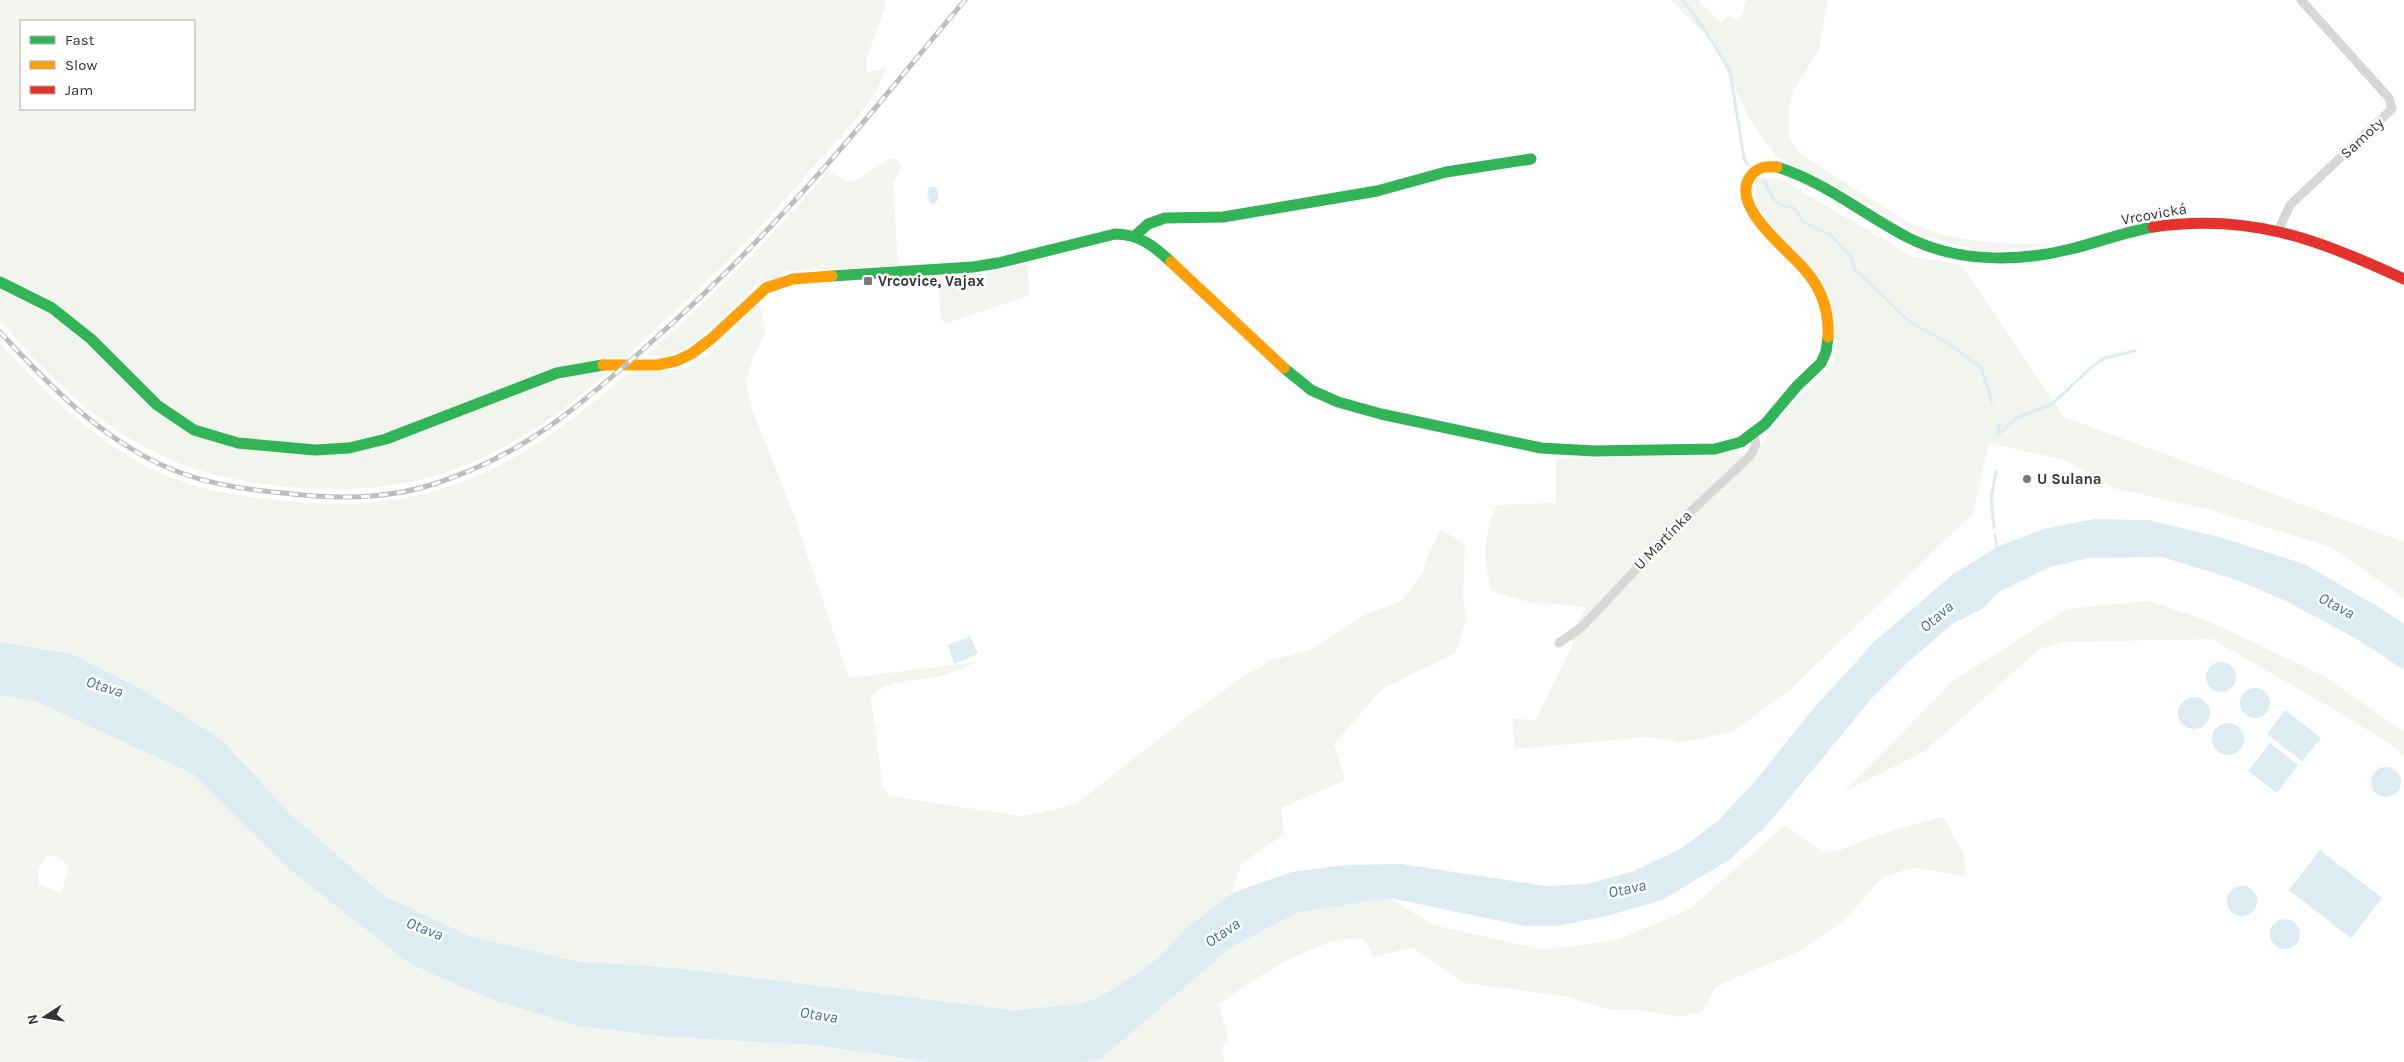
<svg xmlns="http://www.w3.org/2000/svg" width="2404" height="1062" font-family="Karla,sans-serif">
<rect width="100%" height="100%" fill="#fff"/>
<path fill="#f1f5ed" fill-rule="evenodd" d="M0,0H882L887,2L866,60V73L886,68C881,80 876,93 868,103C852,125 832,146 814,166C775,212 735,255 691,296C640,343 589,395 529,432C448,484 374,496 279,486C211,478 160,462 104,421C65,393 32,357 0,321ZM21,21H194V109H21Z
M1671,0H1698L1721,23L1727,16L1740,20L1746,0H1828L1819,50L1794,89L1789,109V138L1801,155L1909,223C1962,245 2009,244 2064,244L1985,252L1922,236L1854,196L1776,156L1749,118L1723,63L1709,39Z
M892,158L898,160L901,168L893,183L898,265L787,271L759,293L765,334L754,355L746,383L752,409L795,519L849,678L977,662C965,667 952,673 940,676C918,682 886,677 871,698L883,788L889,796L1020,816L1040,813L1077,803L1191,714L1244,676L1272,660L1310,650L1368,613L1402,601L1422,574L1428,555L1441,529L1465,545L1463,597L1467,618L1455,653L1383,688L1334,744L1345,780L1281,808L1284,834L1241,864L1232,893L1183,931L1163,954L1134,976L1098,998L1080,1004L1012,1010L678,968L575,961L470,936L386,896L291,815L222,740L143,690L72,654L0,642V343C50,398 107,454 178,480C211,492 247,497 282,501C432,517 521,468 630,371H662L686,368L712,352L746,318L763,275L743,300L691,345L669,356H646C711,298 771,238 828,172L851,183C866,176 877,165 892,158Z
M1755,177L1780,179L1914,257L1961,265L2064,417L2404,542V598L2331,547L2211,510L2113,488L2065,460L1989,443L1973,513L1791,689L1734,731L1680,743L1667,739L1645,737L1515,749L1512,719L1536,720L1573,644L1572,632L1587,607L1529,602L1491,591C1483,556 1483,538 1497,505L1556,503V458L1695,456L1738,451L1748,464L1755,457L1770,431L1791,404L1828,370L1834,361L1838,341L1824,330L1819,301L1756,202Z
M1027,264L1030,295L948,323L941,320L938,276L981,274Z
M2149,601L2208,621L2322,675L2404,732V756L2390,744L2347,717L2212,639L2063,642L2039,649L1925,751L1844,792L1953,681L2067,609Z
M0,695L35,701L193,774L288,868L410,964L577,1026L668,1037L812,1045L933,1062H0ZM48,855L58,857L70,867L61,892L39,885L38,868Z
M1937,818H1944L1963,854L1966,876L1919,868L1904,870L1883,877L1845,919L1800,951L1716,986L1702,1012L1679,1017L1643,1010H1611L1564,996L1465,983L1412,947L1374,957L1363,938C1312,938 1259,976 1219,1004L1228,1036L1221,1050L1225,1062H1083L1102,1058L1230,948L1296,913L1390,898L1433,925L1544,950L1617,940L1690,909L1785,825L1823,853L1838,851L1875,836Z"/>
<path fill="#ddebf3" d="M929,187H936L939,193L938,200L932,205L927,195Z
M2095,519L2148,520L2219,537L2304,564L2382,609L2404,624V670L2357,639L2284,600L2237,580L2162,557L2088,558L2050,567L1999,592L1982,609L1952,624L1908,662L1872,698L1767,825L1729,860L1662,900L1606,916L1558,926H1525L1390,898L1296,913L1230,948L1102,1058L1083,1062H933L812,1045L668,1037L577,1026L486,997L410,964L288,868L193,774L35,701L0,695V642L72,654L143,690L222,740L291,815L385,896L470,936L575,961L678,968L1012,1010L1080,1004L1098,998L1134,976L1163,954L1183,931L1232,893L1292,872L1344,865L1401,864L1545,886L1587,884L1634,871L1682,848L1718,821L1757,779L1813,709L1875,641L1952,575L1997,547L2043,529Z
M970,636L978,654L954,664L948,645Z
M2206 677a15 15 0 1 1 30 0a15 15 0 1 1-30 0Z
M2240 703a15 15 0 1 1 30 0a15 15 0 1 1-30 0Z
M2178 713a16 16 0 1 1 32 0a16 16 0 1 1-32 0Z
M2285,710L2321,738L2302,761L2267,734Z
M2212 739a16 16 0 1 1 32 0a16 16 0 1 1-32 0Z
M2270,743L2298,765L2277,793L2248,771Z
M2371 782a15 15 0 1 1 30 0a15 15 0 1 1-30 0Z
M2320,850L2382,898L2351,938L2289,890Z
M2227 901a15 15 0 1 1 30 0a15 15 0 1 1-30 0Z
M2270 934a15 15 0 1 1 30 0a15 15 0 1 1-30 0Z"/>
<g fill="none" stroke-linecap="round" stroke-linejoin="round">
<path stroke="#ddebf3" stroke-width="3" d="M1683,0L1707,33L1730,71L1744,159L1747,164
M1765,182C1772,200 1775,206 1795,208L1803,222L1831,235L1851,257L1854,268L1910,322L1946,342L1981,367L1992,402
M1998,435L2016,418L2052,404L2094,365L2105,358L2135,351
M1998,435L1999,424
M1994,527L1991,499L1996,472
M1995,535L1997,549"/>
<path stroke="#d7d7d7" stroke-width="9" d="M2279,229L2290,205L2392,109L2389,98L2301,0
M1559,643L1582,627L1687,515L1750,456L1756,445L1754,433"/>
<path stroke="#30b455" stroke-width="11" d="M1777,167C1825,182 1863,214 1907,237C1957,263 2019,262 2071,249C2099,242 2125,232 2153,227
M1136,235L1148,224L1165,218L1223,217L1377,191L1446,172L1531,159
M832,276L973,267L998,263L1115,234C1139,234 1154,246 1171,262
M0,282L52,308L91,339L157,405L194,430L238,443L315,450L349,448L386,439L557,373L603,365
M1284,368L1311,390L1338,402L1381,414L1541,448L1594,451L1715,449L1741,442L1765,424L1797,386L1821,363L1826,352L1828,337"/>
<path stroke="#ff9f0a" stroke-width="11" d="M1777,167C1765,166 1757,167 1750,177C1728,209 1798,256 1812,279C1824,296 1829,316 1828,337
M1171,262L1284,368
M603,365H657L676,361L691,354L711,339L766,288L793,279L832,276"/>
<path stroke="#e5322d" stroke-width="11" d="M2153,227C2250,213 2317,239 2404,279"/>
<defs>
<path id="rail" d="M0,332C51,388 108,446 181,473C214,485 249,490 283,493C333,499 385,500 434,484C522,456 580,406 647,346C690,308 731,269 770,227C839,155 901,76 965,0"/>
</defs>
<use href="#rail" stroke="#bebebe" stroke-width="5"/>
<use href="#rail" stroke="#fff" stroke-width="3" stroke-dasharray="9" stroke-linecap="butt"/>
</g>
<g fill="#7a7a7a" stroke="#fff" stroke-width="2">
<rect x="863" y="276" width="10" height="10" rx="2.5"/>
<circle cx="2027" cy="479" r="5"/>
</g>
<g text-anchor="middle" stroke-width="5" stroke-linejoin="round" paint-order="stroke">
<g font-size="15" fill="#333" stroke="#fff">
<text transform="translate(2362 138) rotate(-43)" y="5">Samoty</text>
<text transform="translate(2154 214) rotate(-10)" y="5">Vrcovická</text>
<text transform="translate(1663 540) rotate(-46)" y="5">U Martínka</text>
</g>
<g font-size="15" font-weight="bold" fill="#333" stroke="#fff" text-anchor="start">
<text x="878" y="286">Vrcovice, Vajax</text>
<text x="2037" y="484">U Sulana</text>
</g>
<g font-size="16" font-style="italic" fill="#3f7597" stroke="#fff">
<text transform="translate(2337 605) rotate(28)" y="6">Otava</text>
<text transform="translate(1936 616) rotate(-41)" y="6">Otava</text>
<text transform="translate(105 686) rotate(18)" y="6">Otava</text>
<text transform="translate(1627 888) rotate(-12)" y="6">Otava</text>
<text transform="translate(425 928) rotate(21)" y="6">Otava</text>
<text transform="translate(1222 932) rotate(-34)" y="6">Otava</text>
<text transform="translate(819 1014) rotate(9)" y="6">Otava</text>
</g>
</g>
<rect x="20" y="20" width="175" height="90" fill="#ffffff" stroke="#adadad"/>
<rect x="30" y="36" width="25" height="8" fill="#30b455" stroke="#adadad"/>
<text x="65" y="45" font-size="15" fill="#333333">Fast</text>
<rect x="30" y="61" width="25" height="8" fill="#ff9f0a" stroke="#adadad"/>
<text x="65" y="70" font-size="15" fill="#333333">Slow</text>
<rect x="30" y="86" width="25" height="8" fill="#e5322d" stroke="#adadad"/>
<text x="65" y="95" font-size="15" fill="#333333">Jam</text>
<g transform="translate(45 1017) rotate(258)" stroke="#ffffff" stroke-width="4" paint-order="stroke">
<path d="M0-4L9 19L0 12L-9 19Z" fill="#333333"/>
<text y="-8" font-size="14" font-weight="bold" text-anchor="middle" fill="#333333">N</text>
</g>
</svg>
